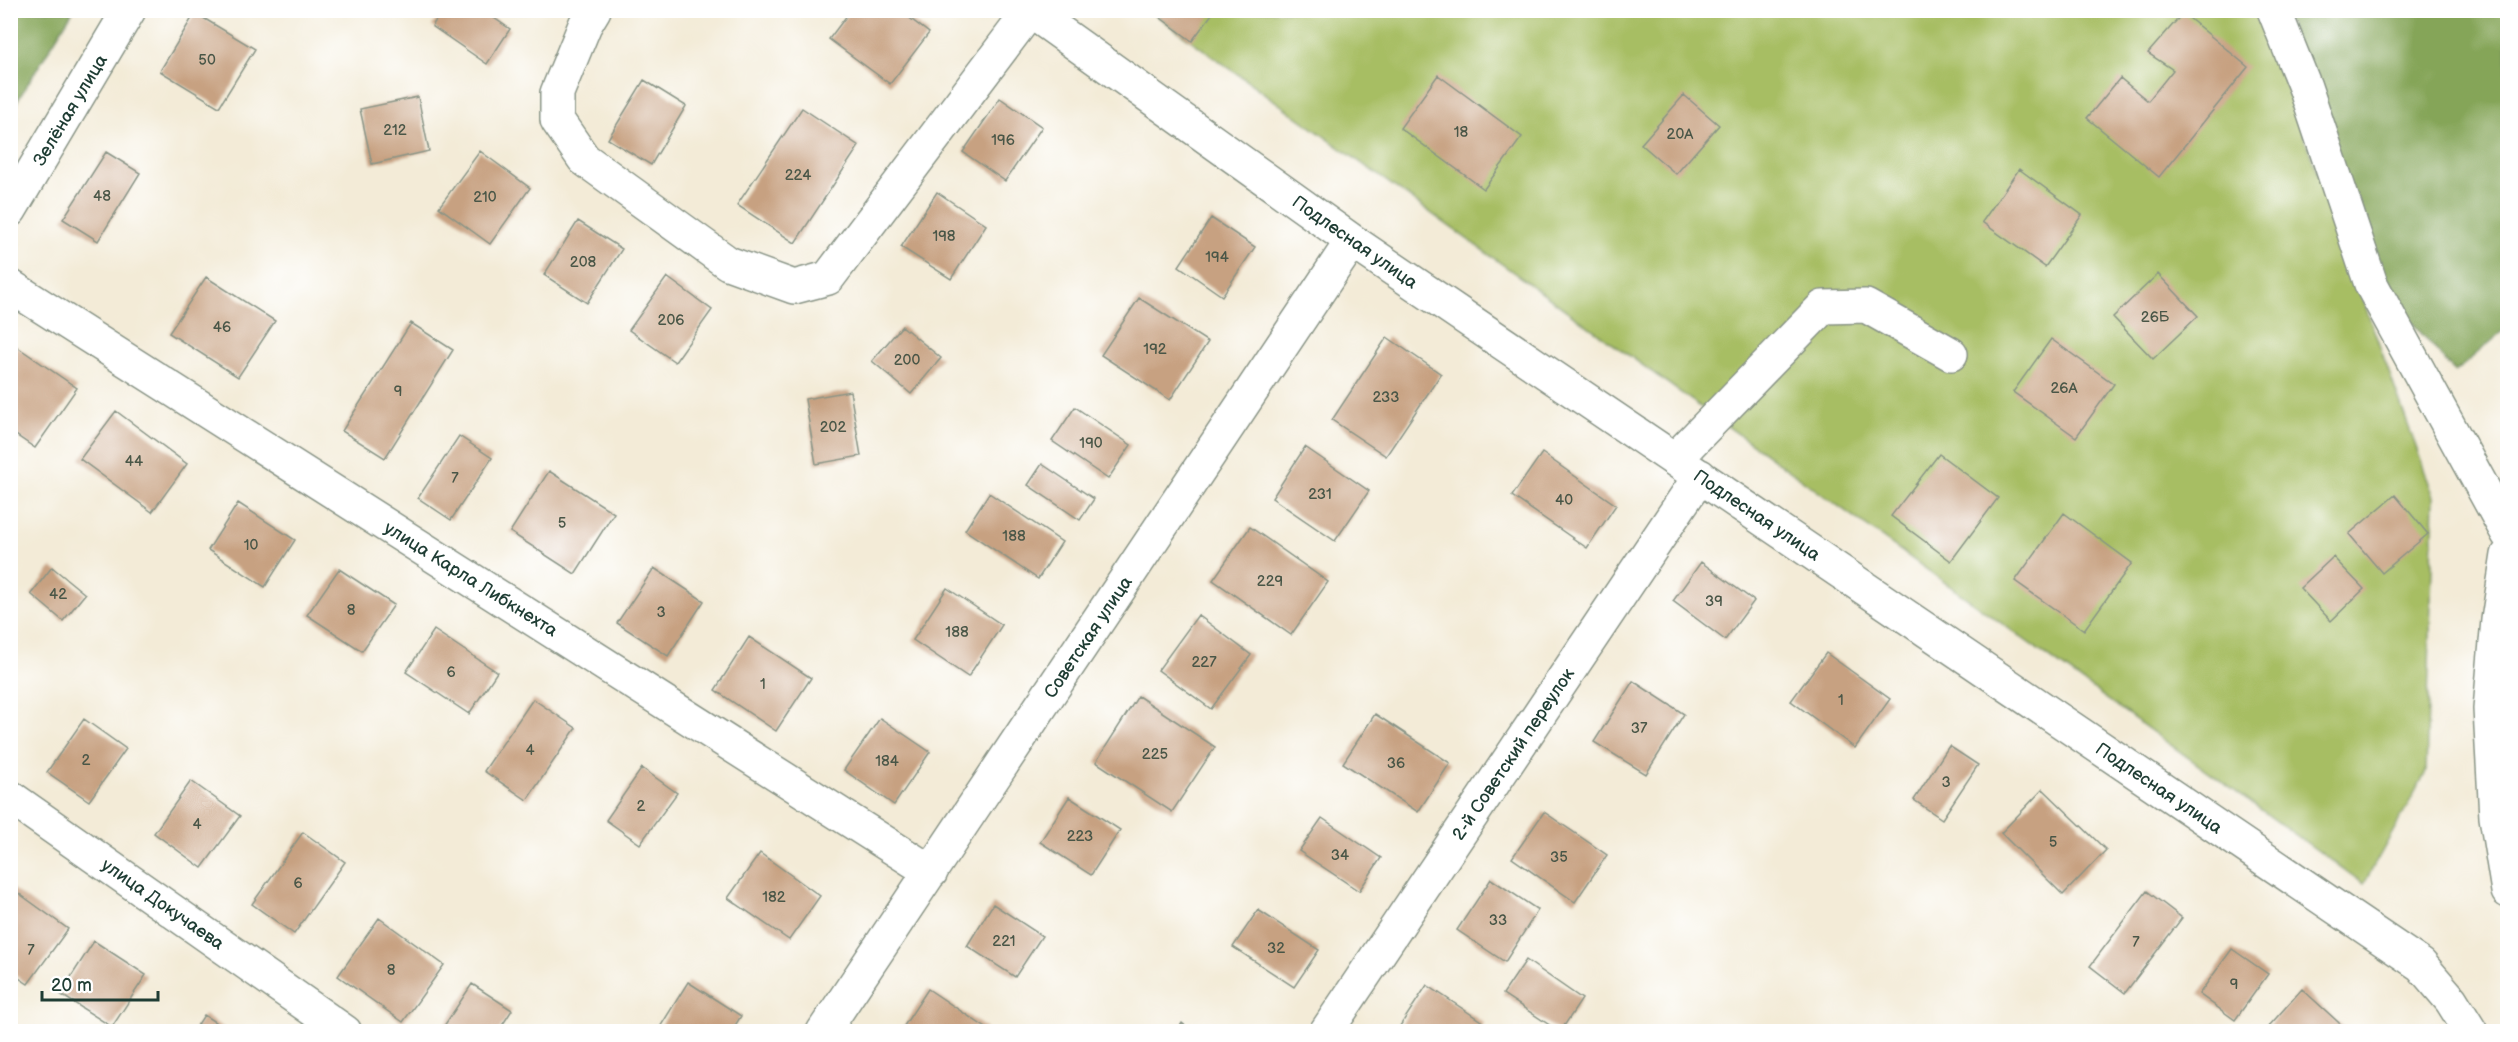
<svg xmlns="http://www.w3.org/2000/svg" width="2518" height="1042" font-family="'Balsamiq Sans',sans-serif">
<rect width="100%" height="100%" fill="#fff"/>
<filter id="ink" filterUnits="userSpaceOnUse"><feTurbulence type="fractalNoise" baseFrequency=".0167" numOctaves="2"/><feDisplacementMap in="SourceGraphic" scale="12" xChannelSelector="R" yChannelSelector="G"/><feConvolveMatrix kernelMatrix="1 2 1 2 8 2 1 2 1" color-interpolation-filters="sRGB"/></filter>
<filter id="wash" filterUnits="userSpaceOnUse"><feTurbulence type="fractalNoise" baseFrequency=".008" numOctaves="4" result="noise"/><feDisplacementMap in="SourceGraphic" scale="24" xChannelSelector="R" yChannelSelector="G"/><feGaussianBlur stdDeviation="1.35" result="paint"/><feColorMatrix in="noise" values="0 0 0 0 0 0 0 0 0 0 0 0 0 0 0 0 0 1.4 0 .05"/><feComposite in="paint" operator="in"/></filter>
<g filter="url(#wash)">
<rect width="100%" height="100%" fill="#f3ebd7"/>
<path fill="#a7be63" stroke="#637e4c" stroke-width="1.5" d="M1150,11H2259L2434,497L2426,772L2364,884Z"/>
<path fill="#85a559" stroke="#527146" stroke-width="1.5" d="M11,10L73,11L11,111L10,11Z
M2284,11H2507V328L2455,372L2389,296Z"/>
<g id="blocks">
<path fill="#c7a181" d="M443,10H482L510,29L487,64L432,26Z
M851,10H899L929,33L890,84L829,39Z
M1150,10H1215L1192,41Z
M195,13L255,49L219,107L160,71Z
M2183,13L2248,67L2159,177L2087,118L2120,78L2148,101L2173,70L2148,53Z
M1438,75L1522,137L1484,189L1400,128Z
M644,80L686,106L651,165L608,139Z
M1684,95L1719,125L1676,174L1641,144Z
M418,97L429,151L372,164L360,109Z
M1000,98L1042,127L1005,181L963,152Z
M802,108L859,146L795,243L737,205Z
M480,151L530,188L490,244L439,207Z
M106,152L140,173L98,241L63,219Z
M2019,169L2082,215L2045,267L1982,222Z
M937,192L986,225L951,279L901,247Z
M1211,218L1255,247L1222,296L1179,266Z
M578,221L622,249L587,303L544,275Z
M2158,274L2198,316L2153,359L2113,317Z
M206,277L275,321L238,377L169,333Z
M667,277L712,310L675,362L629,330Z
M1139,298L1208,342L1170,400L1101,355Z
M411,323L453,350L385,458L342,431Z
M902,326L941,358L911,394L872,361Z
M1387,337L1441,374L1386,456L1332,420Z
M2051,339L2114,384L2076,437L2013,392Z
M10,342L77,388L35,448L10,431Z
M850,391L861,456L816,464L805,399Z
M1075,407L1131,445L1108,479L1052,441Z
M116,411L187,464L152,512L80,459Z
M459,436L492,458L451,520L418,498Z
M1305,447L1369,491L1335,541L1272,498Z
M1542,453L1616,505L1587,548L1512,496Z
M1939,454L1998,498L1951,561L1891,516Z
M1042,464L1094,499L1080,520L1028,485Z
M549,471L614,513L575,574L510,532Z
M989,493L1062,542L1038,579L965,530Z
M2395,495L2428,534L2382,573L2349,534Z
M238,503L295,540L265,587L208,550Z
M2064,513L2132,563L2084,630L2015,581Z
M1250,527L1328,582L1291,635L1213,580Z
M2333,557L2364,589L2331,621L2300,588Z
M1701,562L1754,601L1725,640L1673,601Z
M52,567L85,594L63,621L31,594Z
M654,568L704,601L668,656L617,623Z
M339,569L394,605L362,651L307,615Z
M947,588L1002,625L968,677L913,640Z
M1198,615L1251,655L1211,709L1158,670Z
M434,630L497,672L469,714L406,672Z
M749,637L811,678L776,731L715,690Z
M1826,653L1890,699L1855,748L1791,701Z
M1633,681L1684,714L1646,774L1594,742Z
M1138,696L1215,747L1172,812L1096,762Z
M533,699L576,728L527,800L484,771Z
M1375,714L1450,763L1418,812L1343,763Z
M880,718L930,752L894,805L844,770Z
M84,719L126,749L89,801L47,772Z
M1949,746L1978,765L1942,819L1914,800Z
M642,768L677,793L640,844L606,820Z
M191,781L240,816L202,868L154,833Z
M2043,789L2106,850L2063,895L2001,833Z
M1069,797L1120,830L1091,875L1040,842Z
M1544,812L1607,855L1575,902L1512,858Z
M1322,818L1381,858L1359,891L1299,851Z
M303,832L345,862L294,934L252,904Z
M760,853L820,896L789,940L728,898Z
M1491,879L1538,910L1505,962L1457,930Z
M10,887L68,929L28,984L10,972Z
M2147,891L2182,918L2125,993L2090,966Z
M993,904L1042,936L1015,977L967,946Z
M1258,910L1319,950L1294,987L1233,947Z
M379,918L444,965L403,1022L338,976Z
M94,941L146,975L112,1027L60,994Z
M2232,949L2268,974L2235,1020L2199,994Z
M1526,960L1582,999L1560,1032L1503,994Z
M688,982L741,1016L731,1032H657Z
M472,984L512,1010L498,1032H440Z
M1427,985L1484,1023L1479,1032H1396Z
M928,989L986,1028L984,1032H900Z
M2302,989L2349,1032H2274L2269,1026Z
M204,1015L230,1032H193Z
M1182,1023L1193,1032H1176Z"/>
</g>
</g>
<g filter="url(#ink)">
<use href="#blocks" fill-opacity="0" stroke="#899486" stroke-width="1.5"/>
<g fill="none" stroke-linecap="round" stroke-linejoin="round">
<defs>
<path id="minor" d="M594,10L585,25L557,93V120L584,159L728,263L794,287L828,278L1030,11
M1029,10L1352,241L2421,965L2451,1000L2471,1032
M2274,10L2305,87L2371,284L2508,534
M10,210L129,10
M10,286L931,872
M1675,459L1823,307L1866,306L1951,354
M2508,555L2498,620L2490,709L2496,817L2508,891
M10,797L345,1032
M823,1032L1352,241
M1326,1032L1700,476"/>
</defs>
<use href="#minor" stroke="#899486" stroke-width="36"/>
<use href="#minor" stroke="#fff" stroke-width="33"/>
</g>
</g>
<g text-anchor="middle" stroke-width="4.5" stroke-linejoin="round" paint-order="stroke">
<g font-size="15" fill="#495647">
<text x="207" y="65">50</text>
<text x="395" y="135">212</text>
<text x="1461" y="137">18</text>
<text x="1680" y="139">20А</text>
<text x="1003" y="145">196</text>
<text x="798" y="180">224</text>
<text x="102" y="201">48</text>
<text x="485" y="202">210</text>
<text x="944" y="241">198</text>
<text x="1217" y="262">194</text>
<text x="583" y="267">208</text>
<text x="2155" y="322">26Б</text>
<text x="671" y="325">206</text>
<text x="222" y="332">46</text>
<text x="1155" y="354">192</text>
<text x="907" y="365">200</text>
<text x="2064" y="393">26А</text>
<text x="398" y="396">9</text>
<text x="1386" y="402">233</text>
<text x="833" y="432">202</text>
<text x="1091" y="448">190</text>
<text x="134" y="466">44</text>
<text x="455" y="483">7</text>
<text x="1320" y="499">231</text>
<text x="1564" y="505">40</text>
<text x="562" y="528">5</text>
<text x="1014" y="541">188</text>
<text x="251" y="550">10</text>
<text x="1270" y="586">229</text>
<text x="58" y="599">42</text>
<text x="1714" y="606">39</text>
<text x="351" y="615">8</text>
<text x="661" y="617">3</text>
<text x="957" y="637">188</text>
<text x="1204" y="667">227</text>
<text x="451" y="677">6</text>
<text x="763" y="689">1</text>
<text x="1841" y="705">1</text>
<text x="1639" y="733">37</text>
<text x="530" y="755">4</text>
<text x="1155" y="759">225</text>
<text x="86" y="765">2</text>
<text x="887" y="766">184</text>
<text x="1396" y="768">36</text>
<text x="1946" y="787">3</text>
<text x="641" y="811">2</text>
<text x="197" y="829">4</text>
<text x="1080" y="841">223</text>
<text x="2053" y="847">5</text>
<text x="1340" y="860">34</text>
<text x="1559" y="862">35</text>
<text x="298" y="888">6</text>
<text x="774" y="902">182</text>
<text x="1498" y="925">33</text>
<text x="1004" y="946">221</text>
<text x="2136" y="947">7</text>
<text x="1276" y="953">32</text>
<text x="31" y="955">7</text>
<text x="391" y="975">8</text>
<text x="2234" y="989">9</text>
</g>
<g font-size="18" fill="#1f3d34" stroke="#fff">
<text transform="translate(70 110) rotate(-59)" y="6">Зелёная улица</text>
<text transform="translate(1355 242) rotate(35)" y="6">Подлесная улица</text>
<text transform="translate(1757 515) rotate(34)" y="6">Подлесная улица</text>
<text transform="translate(471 579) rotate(32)" y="6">улица Карла Либкнехта</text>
<text transform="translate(1088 637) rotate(-56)" y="6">Советская улица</text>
<text transform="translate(1513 754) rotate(-56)" y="6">2-й Советский переулок</text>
<text transform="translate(2159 788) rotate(34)" y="6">Подлесная улица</text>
<text transform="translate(163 904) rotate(35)" y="6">улица Докучаева</text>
</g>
</g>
<rect width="2518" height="1042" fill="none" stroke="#fff" stroke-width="36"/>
<path d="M42 991v9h116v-9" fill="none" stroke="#1f3d34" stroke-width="3"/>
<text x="51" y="991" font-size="18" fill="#1f3d34" stroke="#ffffff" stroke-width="4.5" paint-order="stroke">20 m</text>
</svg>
